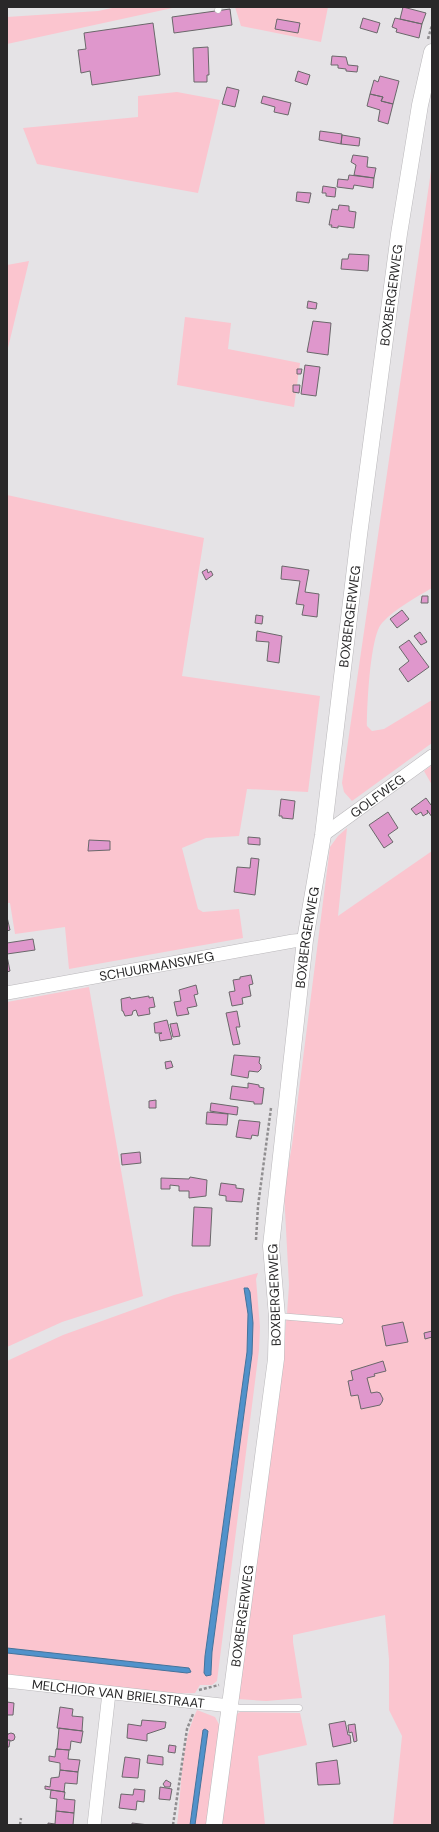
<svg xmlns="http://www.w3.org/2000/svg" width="439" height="1832" font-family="'DM Sans',sans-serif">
<rect width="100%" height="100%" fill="#e5e3e6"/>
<path fill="#fbc5cf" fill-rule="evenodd" d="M117,7H177L7,44V17L98,11Z
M235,7H328L321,42L241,26Z
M177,92L220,100L198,193L37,164L23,128L138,117V96Z
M432,164V588C415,598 396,608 382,623C370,636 367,706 367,726L372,731L384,729L432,700V743L352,801L344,792L342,783Z
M29,261L7,352V265Z
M185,317L231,323L228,349L300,363L294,407L177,385Z
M7,495L204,538L182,676L320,696L308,792L247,789L239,836L206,838L182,848L198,909L203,912L239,909L243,938L69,969L65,927L15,934L10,903H7Z
M432,765V785L424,771Z
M347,828L338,916L432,851V1825H393L402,1736L389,1710V1659L385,1615L293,1635V1642L302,1698L266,1701L238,1699L278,1400L287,1314L289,1285L284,1192L292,1145L330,847L338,836Z
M89,987L143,1296L62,1322L7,1347V1002Z
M258,1273L256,1279L260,1327L259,1350L217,1681L212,1685H200L195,1693C132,1695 70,1679 7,1675V1653L187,1673L191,1672L189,1668L7,1648V1361L63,1335L174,1295ZM249,1289L252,1315V1354L212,1652L211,1672L208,1676L204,1673L205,1656L247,1352Z
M197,1710L215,1717L221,1728L207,1825H195L208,1731L207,1729L197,1775L190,1825H177C182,1787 180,1745 197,1710Z
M240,1712L300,1713L307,1745L258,1756L265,1825H221L237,1714Z"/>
<path fill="#5192cb" stroke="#45729a" d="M244,1288H248L250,1292L253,1323L252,1354L212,1652L211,1672V1675L206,1676L204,1673L205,1656L247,1352L248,1314Z
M7,1648L189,1668L191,1672L187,1673L7,1653Z
M205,1729L208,1731L195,1825H190L203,1730Z"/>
<path fill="#df97cc" stroke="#6a686a" d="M403,7L426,13L422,24L400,19Z
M230,9L232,25L174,33L172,17Z
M363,18L380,23L377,33L360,28Z
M395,18L422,24L419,38L396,32L397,29L392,27Z
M277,19L300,23L298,33L275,29Z
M153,23L160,75L92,85L90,71L81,73L78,50L86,49L84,33Z
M208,47L209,75H207V82H194L193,48Z
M332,56L346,57L348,65L358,66L357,72L346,71V69L338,68V65H331Z
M298,71L310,75L307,85L295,81Z
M380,76L399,81L393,104L381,101L383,97L370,94L374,80L378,82Z
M227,87L239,90L235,107L222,104Z
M370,94L383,97L381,101L393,104L388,124L378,121L380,110L367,106Z
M263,96L291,103L288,115L274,112L275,107L261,103Z
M320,131L342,134L341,144L319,140Z
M342,135L360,138L359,146L341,144Z
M353,155L368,157L367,167L376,168L374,178L354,175L356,165L351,162Z
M349,175L374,178L373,188L354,185L353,189L337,187L338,179L348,180Z
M323,186L336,188L335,197L326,196V193H322Z
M297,192L311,193L309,203L296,201Z
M339,205L349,206V211L356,212L354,228L338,226V228L331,227L332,225H329L332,209L338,210Z
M349,254L369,255L368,271L341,269L342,259H348Z
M308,301L317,303L316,309L307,308Z
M313,321L331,323L328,355L307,352Z
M305,365L320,367L316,396L301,394Z
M297,369H302L301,374H297Z
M293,385H300L299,393L293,392Z
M282,566L309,570L305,592L319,594L317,617L302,615L304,605L296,604L300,581L281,579Z
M207,569L208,573L211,571L213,575L206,580L202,572Z
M422,596H428V603H421Z
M402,610L409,619L397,628L390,619Z
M256,615L263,616L262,624L255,623Z
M257,631L282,636L279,663L267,661L269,642L256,641Z
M420,632L427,642L421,645L414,636Z
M409,640L429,667L408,682L399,669L409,661L399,647Z
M426,798L431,805L432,804V817L427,810L428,813L423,816L421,812L416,815L411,809Z
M281,799L295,801L293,819L282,818V816H279Z
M388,812L398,828L388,835L393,842L384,848L369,825Z
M248,837L260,838V845L248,844Z
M89,840L110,841V850L88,851Z
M251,858L259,859L255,895L234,892L237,867L250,868Z
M7,917L10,930L7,931Z
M33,939L35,950L7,954V943Z
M7,956L10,971L7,972Z
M251,975L253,984L249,985L251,996L242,998L243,1004L232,1006L229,992L235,991L233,980L240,979V977Z
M196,985L198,994L194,995L197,1006L187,1008L189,1014L177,1016L174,1002L181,1001L179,990Z
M149,996V998L153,997L155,1007L149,1008L150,1014L138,1016L136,1010L133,1011L132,1015L125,1016L123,1011H122L121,999L130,997L131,999Z
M237,1011L240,1027H236L240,1044L233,1045L226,1013Z
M167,1020L172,1039L160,1041L159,1034L162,1033H155L154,1023Z
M177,1023L180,1036L173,1037L170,1024Z
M234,1055L260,1057L259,1063L261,1065V1069L258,1072L249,1071L248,1078L231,1075Z
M171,1061L173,1067L166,1069L165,1062Z
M248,1083L259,1085V1087L264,1088L262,1104H254V1102L230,1099L232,1086L248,1088Z
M156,1100V1108H149V1101Z
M211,1103L238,1107L237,1115L210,1111Z
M207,1112L228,1114L227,1125L206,1124Z
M239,1120L260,1122L258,1136L252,1135L251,1139L236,1137Z
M140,1152L141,1163L122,1165L121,1154Z
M190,1177L207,1180L206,1196L189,1198V1191H179V1186L170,1185V1189H161V1178L189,1179Z
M221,1183L236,1185V1188L244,1189L242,1202L226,1201V1196L219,1195Z
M194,1207L212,1208L210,1246H192Z
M403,1322L408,1342L386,1346L382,1326Z
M432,1331V1337L425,1339L424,1333Z
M383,1361L386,1371L374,1374L375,1376L367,1378L371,1393L377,1392L380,1393L383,1399L382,1402L380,1405L361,1409L358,1395L351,1396L348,1381L353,1380L351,1371Z
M7,1702L14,1703L13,1715H7Z
M60,1707L73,1709L72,1716L83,1717L82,1731L57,1728Z
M142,1720L166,1722L165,1728L147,1734V1741L127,1738L128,1724L141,1726Z
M345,1721L348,1735H350L351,1743L333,1747L329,1724Z
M355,1724L357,1741L354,1742L352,1732L349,1733L348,1725Z
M59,1728L83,1731L81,1743L71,1741L70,1750L56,1749H57Z
M7 1737a4 4 0 1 1 8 0a4 4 0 1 1-8 0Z
M7,1740H10L9,1747H7Z
M169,1745L176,1746L175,1753L168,1752Z
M56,1749L69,1750L68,1759L80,1760L78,1772L60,1770V1763L49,1761V1756L55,1757Z
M148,1755L163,1757V1765L147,1763Z
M125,1757L140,1759L138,1778L122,1777Z
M337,1760L340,1784L318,1785L316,1763Z
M60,1770L78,1772L77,1784L65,1783L64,1792H65L45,1789V1786L50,1787L51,1778L59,1777Z
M166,1780L171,1783L170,1787H165L163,1784Z
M160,1787L172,1789L170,1800L159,1799Z
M134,1789L145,1790L144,1802L137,1801L136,1810L119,1808L121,1794L133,1795Z
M51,1790L65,1792L64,1799L75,1800L74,1813L56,1811L57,1799L50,1798Z
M56,1811L74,1813L73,1825H48V1823L55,1824Z
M132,1823L149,1825H132Z"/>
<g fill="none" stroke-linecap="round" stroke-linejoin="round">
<defs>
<path id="service" d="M218,10L219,7
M278,1316L340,1321
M230,1706L240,1708H299"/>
<g id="minor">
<path id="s1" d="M323,835L432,756"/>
<path id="s2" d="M7,993L293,941L305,940"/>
<path id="s3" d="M7,1681L230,1706"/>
<path d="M94,1825L109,1693"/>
</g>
<g id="tertiary">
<path id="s4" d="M214,1825L276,1359L277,1316L271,1246L305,940L323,835L359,535L399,234L420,105L432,52"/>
</g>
</defs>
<use href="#service" stroke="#bab8bb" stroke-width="7"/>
<use href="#minor" stroke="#bab8bb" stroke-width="14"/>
<use href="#tertiary" stroke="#bab8bb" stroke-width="17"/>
<path stroke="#908e90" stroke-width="2.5" stroke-dasharray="3 2" stroke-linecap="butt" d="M428,39L432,25
M256,1240L258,1206L271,1108
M199,1690L219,1685
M20,1825L21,1818
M173,1825L187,1729L193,1714"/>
<use href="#service" stroke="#fff" stroke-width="6"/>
<use href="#minor" stroke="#fff" stroke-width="13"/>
<use href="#tertiary" stroke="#fff" stroke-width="16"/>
</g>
<g text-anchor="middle" stroke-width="3.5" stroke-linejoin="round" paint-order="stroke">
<g font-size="13" fill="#292829" stroke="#fff">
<text dy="5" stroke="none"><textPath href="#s4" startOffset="1542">BOXBERGERWEG</textPath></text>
<text dy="5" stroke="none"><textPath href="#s4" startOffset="1218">BOXBERGERWEG</textPath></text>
<text dy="5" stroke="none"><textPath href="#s1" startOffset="67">GOLFWEG</textPath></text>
<text dy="5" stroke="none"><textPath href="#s4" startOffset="894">BOXBERGERWEG</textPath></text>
<text dy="5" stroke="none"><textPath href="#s2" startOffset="152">SCHUURMANSWEG</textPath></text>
<text transform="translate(274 1295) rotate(-92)" y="5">BOXBERGERWEG</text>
<text dy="5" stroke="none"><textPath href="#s4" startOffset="211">BOXBERGERWEG</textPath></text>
<text dy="5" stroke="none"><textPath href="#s3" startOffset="112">MELCHIOR VAN BRIELSTRAAT</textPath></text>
</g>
</g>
<rect width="439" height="1832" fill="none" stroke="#292829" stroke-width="16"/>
</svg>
